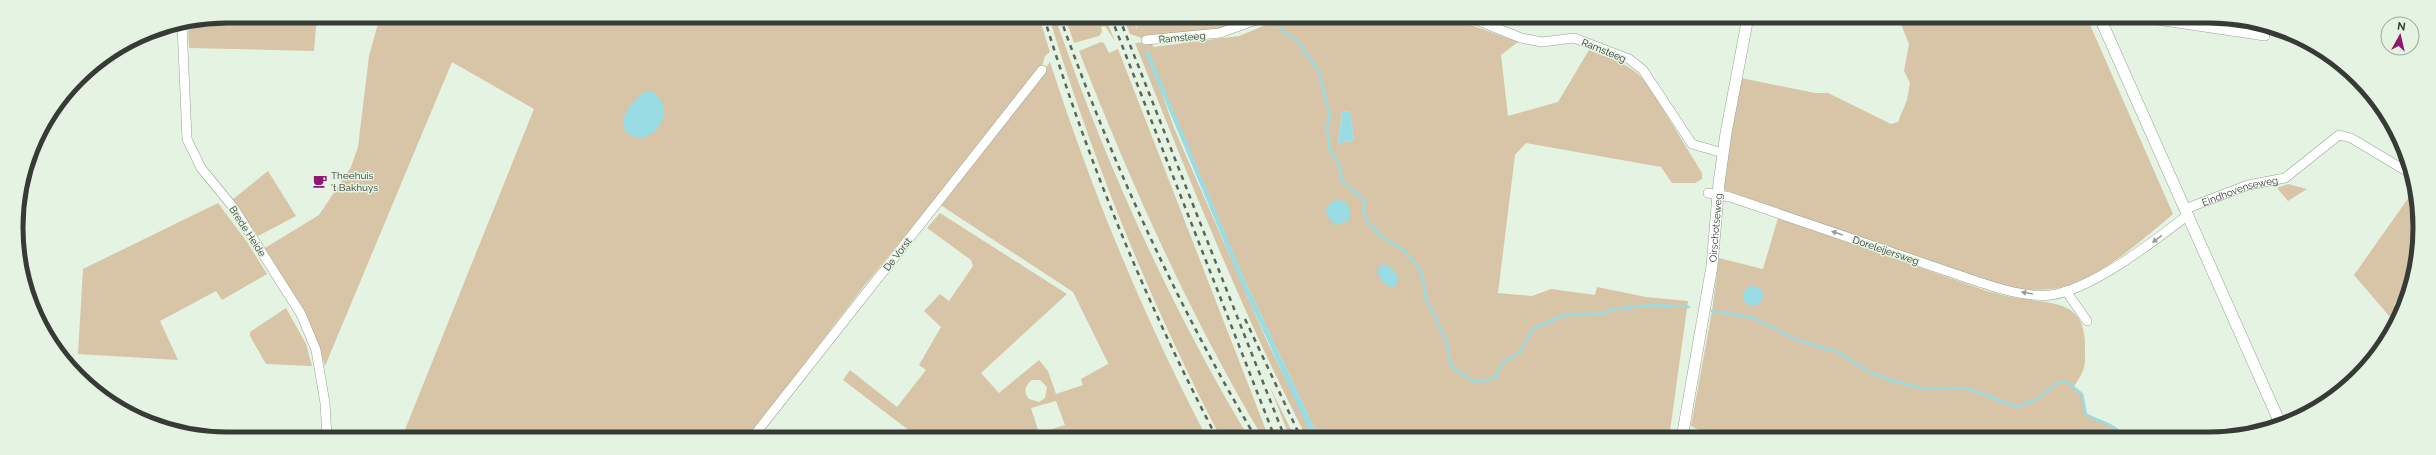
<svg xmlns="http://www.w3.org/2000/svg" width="2436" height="455" font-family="Raleway,sans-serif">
<rect width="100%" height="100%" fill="#e5f3e3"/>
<path fill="#d8c4a7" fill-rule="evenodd" d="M228,16H317L314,51L189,48L188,24Z
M380,16L1039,17L1050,52L1045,56L1042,66L865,285L747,438L402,437L534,109L452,62L325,366L315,336L265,248L319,215L351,167L358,147L369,56Z
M1049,17H1055C1105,163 1171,308 1249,438H1221C1150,303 1093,161 1049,17Z
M1065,17H1105L1115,41L1105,26L1101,27L1102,32L1099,36L1074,43Z
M1123,17H1130L1138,30L1133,17H1206L1214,26L1229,25V29L1220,31L1142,38L1130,34Z
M1285,17H1449L1518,42L1501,55L1508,116L1558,102L1589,50C1611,59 1631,64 1647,83L1702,173V179L1695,183H1672L1661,167L1526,143L1515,155L1498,293L1532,296L1551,289L1595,295L1597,287L1646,297L1688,301L1669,438H1319L1246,283L1147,50L1174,128L1266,339L1314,438H1307C1241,311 1188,176 1135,43L1152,42L1153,47L1239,36ZM1350,111L1354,141L1338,143L1342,112Z
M1898,17L2087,18L2173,214C2146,237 2095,282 2060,288C2041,291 2023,290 2005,287L1725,190L1722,182L1741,78L1815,93H1828L1891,124L1898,122L1907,100L1910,83L1904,71L1909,44Z
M1101,42L1104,43L1109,53L1118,49L1269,438H1263C1191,318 1131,184 1079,51Z
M1050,62C1092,192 1144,318 1207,438H909L911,432L843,380L850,370L897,407L926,370L919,365L941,327L924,311L940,294L949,301L973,266L971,260L927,228L940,213L1067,294L981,373L999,393L1039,360L1048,371L1056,394L1083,385L1081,379L1108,364L1109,365L1073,292L939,204ZM1032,380H1040L1047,387L1045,398L1039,402L1029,399C1023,392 1025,385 1032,380ZM1056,401L1065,425L1039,433L1031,408Z
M268,171L296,216L258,236L232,200Z
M2288,184L2307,189L2288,201L2277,188Z
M2414,190L2418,255L2412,277L2394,305L2402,310L2396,324L2354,275Z
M218,203L247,242L267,274L222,300L216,291L160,321L178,360L78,354L83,269Z
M1778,218L1987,291C1997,293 2007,297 2017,298C2050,304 2084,299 2085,343C2085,365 2087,368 2074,386L2082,394L2086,414C2098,422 2118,424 2123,438H1714L1691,426L1712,311L1719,258L1763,269Z
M286,308L306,344L312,366L266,364L250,336V332Z
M1270,387L1295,438H1290Z"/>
<path fill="#99dce4" d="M1148,50L1246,283L1319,438H1314L1305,422L1242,285L1145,53Z
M645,92H653C681,112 647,155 624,130C620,116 633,99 645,92Z
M1350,111L1354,141L1338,143L1342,112Z
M1335,200L1344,201L1349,207V221L1336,225C1329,219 1326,216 1326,207Z
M1381,264L1391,267L1399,278L1394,288C1385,285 1381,281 1377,272Z
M1743 296a10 10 0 1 1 20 0a10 10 0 1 1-20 0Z"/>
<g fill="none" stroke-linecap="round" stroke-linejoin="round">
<path stroke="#99dce4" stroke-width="2.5" d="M1277,22L1282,31L1297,40L1319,72L1330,117L1327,128L1330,150L1339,164L1342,181L1362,198L1365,203L1363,212L1370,225L1381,236L1402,249L1417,265L1422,274L1426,299L1447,342L1450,363L1456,370L1475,382L1496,378L1501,364L1520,352L1533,329L1559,317L1572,314H1599L1614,309L1652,305L1689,307
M1712,311L1754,318L1797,340L1838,352L1869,372L1890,380L1925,389L1967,388L2017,407L2037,399L2057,383L2067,382L2082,394L2086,414C2098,422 2118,424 2123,438"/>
<defs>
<g id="minor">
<path d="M1469,17L1521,38L1542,42L1574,38L1629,59L1643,70L1692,144L1723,153"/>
<path d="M2144,18L2265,36"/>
<path d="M182,25L187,139L201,168L233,207L301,314L316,350L325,403L327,437"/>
<path d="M1146,40L1220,33L1264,17"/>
<path d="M1708,193L1730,197L1970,279C1994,287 2025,298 2051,295C2093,289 2154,241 2188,215"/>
<path id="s1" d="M2185,209L2248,185L2285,178L2339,135L2351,138L2413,175"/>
<path d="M2066,291L2087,321"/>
<path d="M752,438L1042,70"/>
</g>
<g id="tertiary">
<path d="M2100,18L2280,423"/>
<path id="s2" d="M1682,438L1712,266L1719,183L1726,133L1748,17"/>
</g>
</defs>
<use href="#minor" stroke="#96a394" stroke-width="10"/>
<use href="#tertiary" stroke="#96a394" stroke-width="12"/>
<use href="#minor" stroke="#fff" stroke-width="9"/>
<use href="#tertiary" stroke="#fff" stroke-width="11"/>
<path stroke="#5d645c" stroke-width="2.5" stroke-dasharray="5 5" stroke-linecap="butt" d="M1044,17C1088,162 1146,303 1217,438
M1060,17C1112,163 1177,305 1256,438
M1111,17L1275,438
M1119,17L1285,438
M1245,319L1301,438"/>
</g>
<defs><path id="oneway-solid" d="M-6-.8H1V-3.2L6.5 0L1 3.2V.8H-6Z"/></defs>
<g fill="#9a9d9a">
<use href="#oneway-solid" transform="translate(1837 233) rotate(-161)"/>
<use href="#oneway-solid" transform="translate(2157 239) rotate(143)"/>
<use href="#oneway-solid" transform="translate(2027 293) rotate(-170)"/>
</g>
<defs>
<symbol id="cafe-bare" viewBox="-9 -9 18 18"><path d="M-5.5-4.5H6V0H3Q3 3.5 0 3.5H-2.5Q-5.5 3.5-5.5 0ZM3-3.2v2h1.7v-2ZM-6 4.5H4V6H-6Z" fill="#911774" stroke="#e5f3e3" stroke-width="2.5" paint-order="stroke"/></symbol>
</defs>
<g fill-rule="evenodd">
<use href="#cafe-bare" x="310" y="171" width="20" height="20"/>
</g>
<g text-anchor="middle" stroke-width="3" stroke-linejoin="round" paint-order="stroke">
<g font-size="10" fill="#363b35" stroke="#e5f3e3">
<text transform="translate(1182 37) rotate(-5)" y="4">Ramsteeg</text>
<text transform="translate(1604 50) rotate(22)" y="4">Ramsteeg</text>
<text dy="4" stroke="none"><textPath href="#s1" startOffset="58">Eindhovenseweg</textPath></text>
<text dy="4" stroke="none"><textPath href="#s2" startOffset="213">Oirschotseweg</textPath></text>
<text transform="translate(248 231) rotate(57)" y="4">Brede Heide</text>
<text transform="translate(1886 250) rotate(19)" y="4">Doreleijersweg</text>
<text transform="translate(897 254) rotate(-52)" y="4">De Vorst</text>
</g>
<g font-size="10" fill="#363b35" stroke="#e5f3e3" text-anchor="start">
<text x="331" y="179">Theehuis<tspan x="331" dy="12">'t Bakhuys</tspan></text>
</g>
</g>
<path d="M0 0H2436V455H0ZM227 23H2209A204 204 0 0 1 2413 227V228A204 204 0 0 1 2209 432H227A204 204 0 0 1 23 228V227A204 204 0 0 1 227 23Z" fill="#e5f3e3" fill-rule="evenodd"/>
<path fill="none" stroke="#363b35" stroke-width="5" d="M227 23H2209A204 204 0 0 1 2413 227V228A204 204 0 0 1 2209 432H227A204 204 0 0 1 23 228V227A204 204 0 0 1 227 23Z"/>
<g transform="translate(2400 36) rotate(8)"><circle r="19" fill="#e5f3e3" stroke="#9fa99d"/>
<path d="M0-3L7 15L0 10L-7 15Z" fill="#911774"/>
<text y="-6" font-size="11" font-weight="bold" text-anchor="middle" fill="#363b35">N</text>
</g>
</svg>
